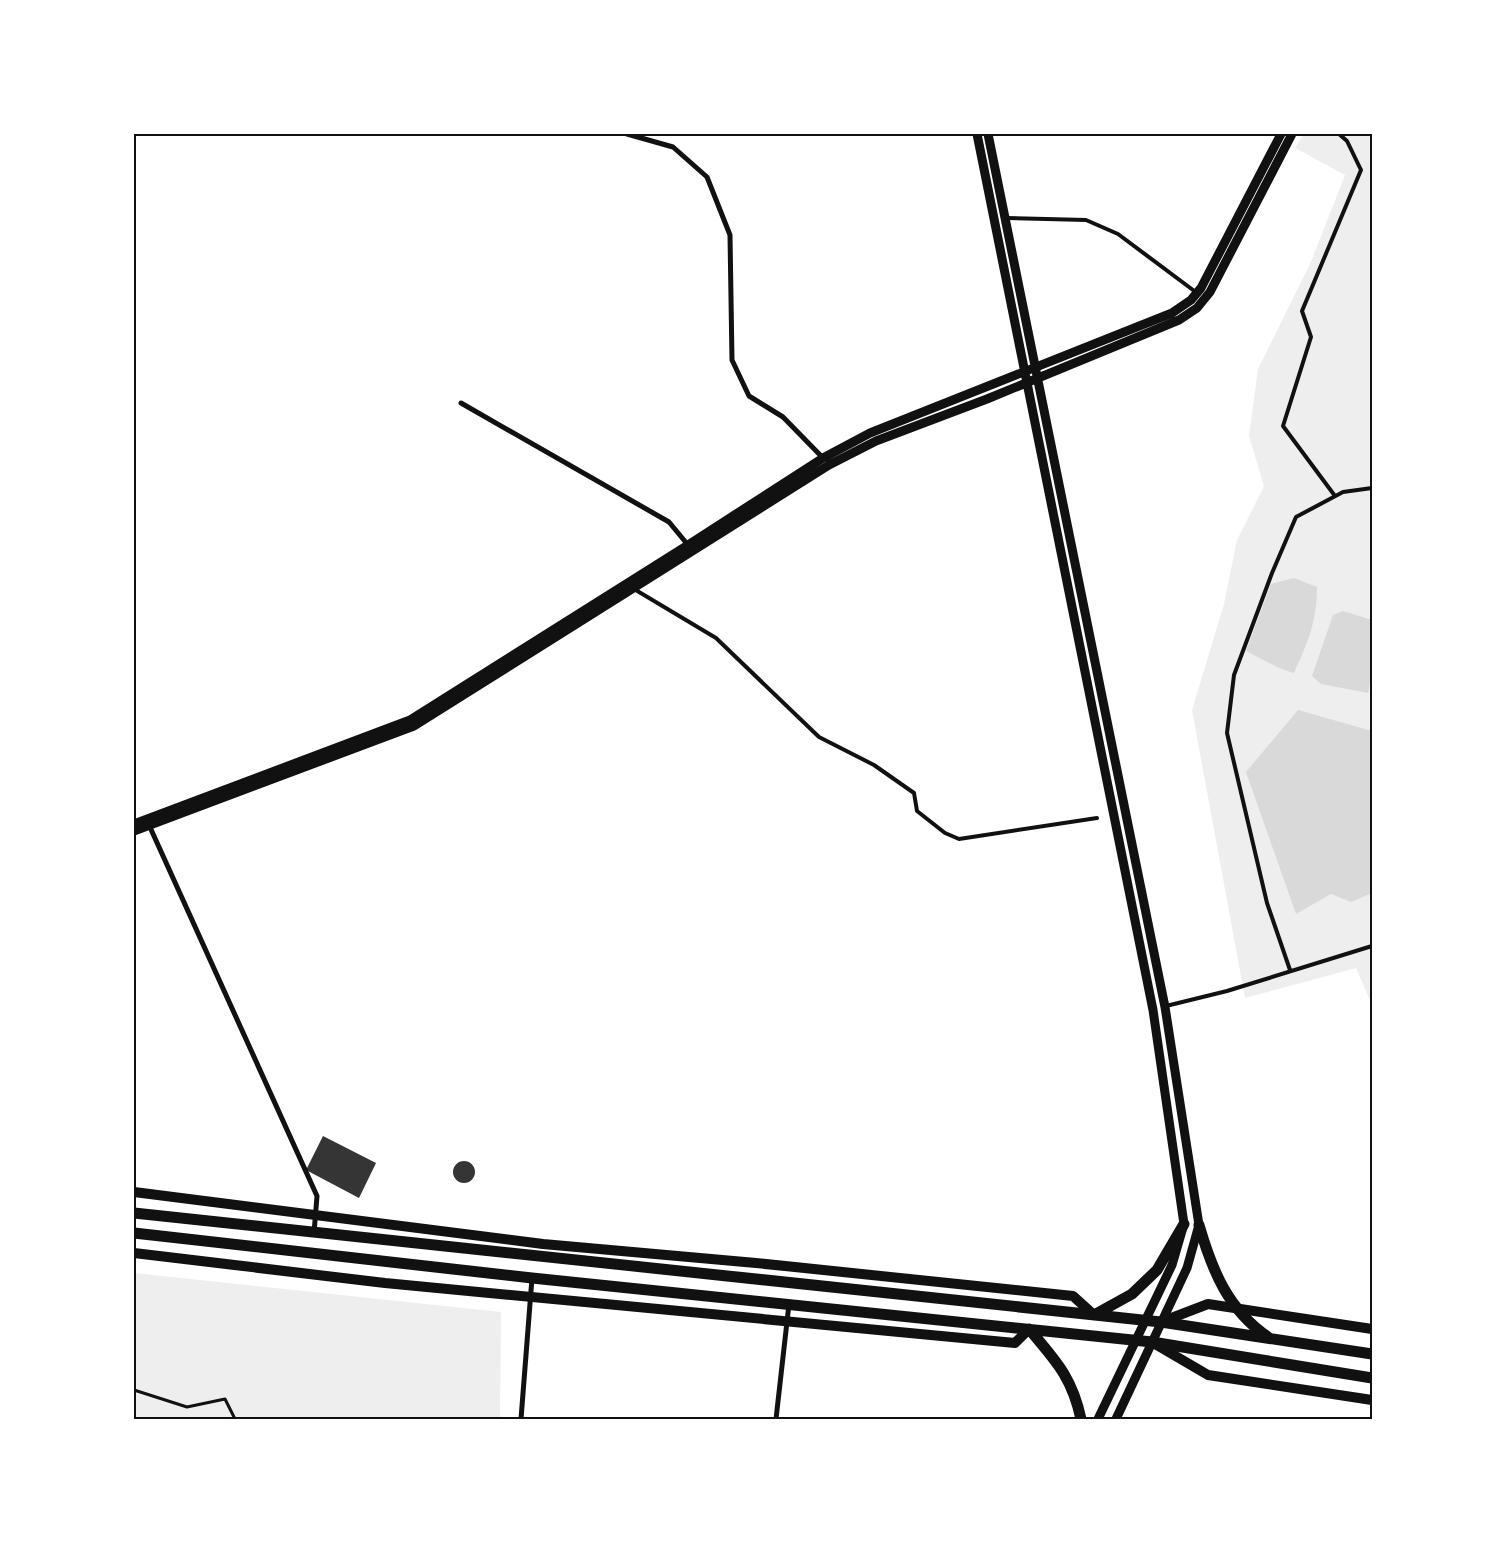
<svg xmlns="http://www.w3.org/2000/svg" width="1506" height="1553" font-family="Karla,sans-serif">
<rect width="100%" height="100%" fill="#fff"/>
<path fill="#eee" d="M1304,134H1372V1005L1356,968L1245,998L1192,710L1224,604L1237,540L1264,486L1249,436L1258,369L1311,262L1345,175L1295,148Z
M134,1273L501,1312L500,1419H134Z"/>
<path fill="#d9d9d9" d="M1294,578L1317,587C1317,621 1308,642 1294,673L1279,668L1246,651L1271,584Z
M1343,611L1372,620V673L1368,693L1321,684L1312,676L1333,615Z
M1298,710L1372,731V893L1351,902L1331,894L1296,914L1246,772Z"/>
<path fill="#353535" d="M323,1136L376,1163L359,1198L306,1170Z
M453 1172a11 11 0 1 1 22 0a11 11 0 1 1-22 0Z"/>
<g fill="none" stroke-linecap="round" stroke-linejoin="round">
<path stroke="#111" stroke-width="3" d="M134,1390L187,1407L225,1399L235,1419"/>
<path stroke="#111" stroke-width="4" d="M1007,218L1086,220L1118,234L1197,293
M1335,496L1283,426L1311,337L1302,311L1361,170L1347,141L1339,134
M634,589L716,638L819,737L874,765L914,793L917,811L945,833L959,839L1097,818
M1290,970L1267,903L1227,733L1234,675L1272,573L1296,517L1343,492L1372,488
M1166,1006L1227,991L1372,946"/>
<path stroke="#111" stroke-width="5" d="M627,134L673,147L707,177L730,235L732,360L749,396L783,417L824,459
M461,403L669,522L688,545
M149,825L317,1196L314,1233
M521,1419L532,1278
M776,1419L789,1304"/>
<path stroke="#111" stroke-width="9" d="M977,134L1153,1010L1184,1224L1172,1265L1098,1419
M988,134L1165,1007L1199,1225L1187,1268L1116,1419
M134,824L410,720L688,545L823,458L870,433L1172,313L1191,300L1201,288L1281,134
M134,831L414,726L829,465L876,441L987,399L1179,320L1197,308L1210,292L1292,134"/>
<path stroke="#111" stroke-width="10" d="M134,1192L543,1244L756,1263L1073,1296L1094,1315
M134,1253L385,1283L1015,1343L1029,1329
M1161,1322L1208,1304L1372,1329
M1155,1344L1208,1375L1372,1400"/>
<path stroke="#111" stroke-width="11" d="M134,1213L1161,1322L1372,1354
M1199,1225C1212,1270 1228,1310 1268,1337
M134,1233L532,1278L1152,1342L1372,1378
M1094,1315L1132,1294L1157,1270L1184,1224
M1029,1329C1056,1361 1072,1377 1081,1419"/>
</g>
<rect width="1506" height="1553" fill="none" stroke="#ffffff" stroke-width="270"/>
<rect x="135" y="135" width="1236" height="1283" fill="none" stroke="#111" stroke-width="2"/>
</svg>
